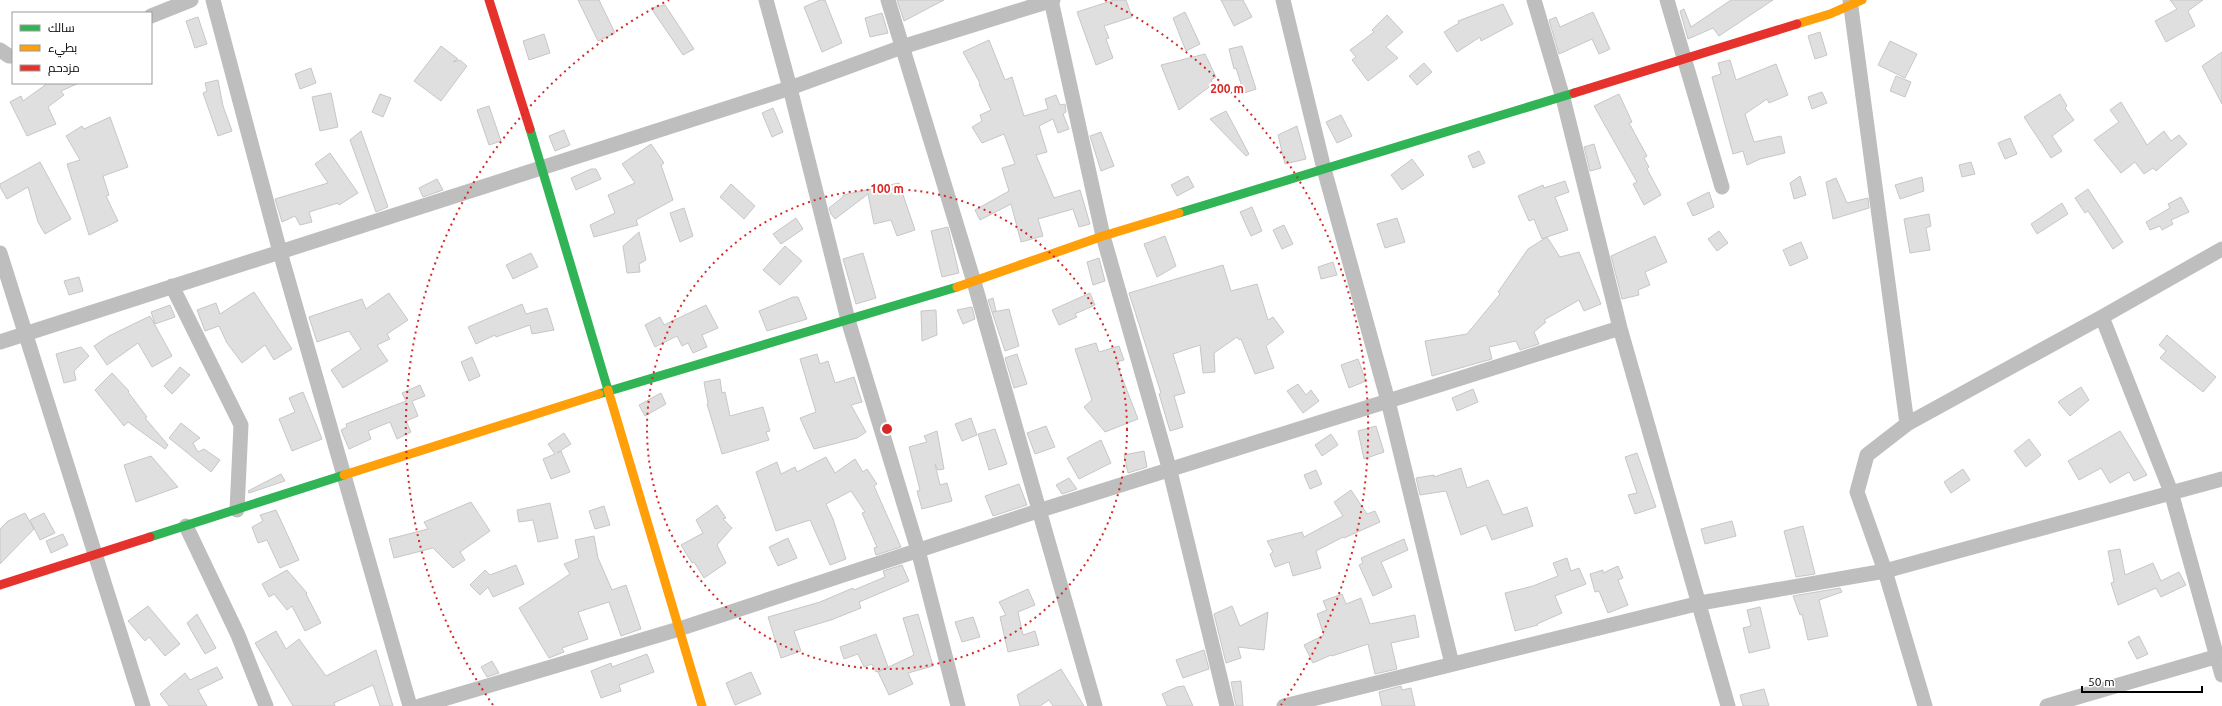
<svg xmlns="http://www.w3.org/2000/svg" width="2222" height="706" font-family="Ubuntu,Cairo,sans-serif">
<rect width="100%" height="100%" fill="#fff"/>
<path fill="#dfdfdf" stroke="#c7c7c7" d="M578,0H599L615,33L598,41Z
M820,0H825L842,43L822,52L804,7Z
M897,0H944L904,21Z
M1114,0H1126L1132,17L1104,26L1109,38L1106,39L1113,58L1096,65L1077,12Z
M1221,0H1243L1252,17L1234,26Z
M1731,0H1773L1719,36L1713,28L1688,39L1680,11L1684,9L1691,27Z
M2170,0H2203L2188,11L2195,26L2166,42L2155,21L2177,9Z
M1503,4L1513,24L1481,41L1480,37L1457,52L1444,32L1459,23L1458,21Z
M665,5L694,49L683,55L651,8Z
M1185,12L1200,44L1186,51L1173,18Z
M1593,12L1610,49L1599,54L1592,39L1559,54L1549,20L1556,17L1560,27Z
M882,13L888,33L870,37L865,18Z
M1387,15L1403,32L1386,47L1398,58L1368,81L1352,60L1356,57L1350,50L1374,32L1372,30Z
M198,17L207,44L195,48L186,21Z
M1820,32L1827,55L1815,59L1808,36Z
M544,34L550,53L529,60L523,41Z
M989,40L1005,80L1012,77L1024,116L1048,109L1045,99L1056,95L1060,105L1065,104L1066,112L1063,114L1069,129L1058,133L1053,119L1039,126L1047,152L1036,155L1054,198L1080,190L1090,224L1079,227L1073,209L1038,219L1043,236L1021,242L1011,204L980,220L975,210L1009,191L1002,168L1015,164L1004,134L982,143L972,127L982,121L980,115L991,110L979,84L980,83L963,52Z
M1890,41L1917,54L1905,78L1878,65Z
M441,46L458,59L453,62L460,60L467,66L441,101L414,81Z
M1242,46L1256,89L1244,93L1236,68L1234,69L1229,49Z
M2222,52V104L2202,66Z
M1205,54L1216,77L1211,80L1213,84L1179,110L1161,65Z
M1730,60L1736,80L1776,64L1788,95L1769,103L1767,99L1745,114L1754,142L1781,136L1785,153L1760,159L1747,165L1743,151L1733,154L1712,77L1721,74L1718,63Z
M1424,63L1432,72L1417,85L1409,76Z
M311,68L316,83L300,89L295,74Z
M1896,76L1911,82L1905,97L1890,91Z
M218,80L223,106L232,131L218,136L203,93L207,91L205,83Z
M48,83H79L61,91L64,95L48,107L56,124L27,136L10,102L21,96L23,101Z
M1822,92L1827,103L1812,109L1808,97Z
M331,93L338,127L320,131L312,97Z
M380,94L391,98L383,117L372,112Z
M1619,94L1632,122L1629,123L1647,156L1644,158L1649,167L1647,169L1661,195L1644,205L1633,184L1637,182L1594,106Z
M2060,94L2067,106L2065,108L2074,120L2052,136L2062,151L2051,158L2024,117Z
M2121,102L2147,145L2164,131L2171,141L2179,135L2187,144L2156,171L2153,168L2144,174L2135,162L2121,173L2094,140L2119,122L2110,110Z
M489,106L501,141L489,145L477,110Z
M773,108L783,132L772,137L762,113Z
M1226,111L1249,154L1246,156L1210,119Z
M1341,115L1352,136L1337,143L1326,122Z
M110,117L128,167L103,176L109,195L106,196L118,221L89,235L67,164L80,160L66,136L82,126L84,129Z
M1297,126L1306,159L1285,164L1278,135Z
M564,130L570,145L555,151L549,136Z
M361,131L388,207L376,212L350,140Z
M1101,132L1114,166L1101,171L1090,136Z
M2010,138L2017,154L2005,159L1998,143Z
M651,144L664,163L661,165L673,200L636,220L638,225L594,237L590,225L615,213L608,195L635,183L622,164Z
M1594,144L1601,168L1590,171L1584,147Z
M1479,151L1485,163L1473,168L1468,156Z
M330,153L358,193L339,205L338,203L309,212L312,222L300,225L295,216L282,222L275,199L328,183L315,164Z
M1412,159L1424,175L1402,190L1391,175Z
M40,162L71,219L45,234L38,222L28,187L7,199L0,187V184Z
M1971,162L1975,174L1962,177L1959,165Z
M591,169H596L601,179L576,190L571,178Z
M1188,176L1194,187L1177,196L1171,185Z
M1800,176L1806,195L1794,199L1790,183Z
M1922,177L1924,191L1900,199L1895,185Z
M1836,178L1847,203L1868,198L1869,208L1833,219L1826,182Z
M437,179L443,190L423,197L419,188Z
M1565,181L1569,192L1555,197L1568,230L1547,237L1560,257L1579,252L1601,304L1584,311L1579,300L1544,320L1546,322L1534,332L1539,344L1520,350L1516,341L1489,347L1492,359L1432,376L1425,341L1467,334L1500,294L1498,292L1528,249L1547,237L1542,239L1534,219L1529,221L1518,196L1543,185L1544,188Z
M899,183L915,230L897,236L891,220L874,224L868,194L835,219L831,214L829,208L843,197V195Z
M731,184L755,206L744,219L720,197Z
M2088,189L2123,242L2113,249L2088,211L2085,213L2075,198Z
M1709,192L1714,207L1693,216L1687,203Z
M2181,197L2189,212L2171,220L2173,224L2162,230L2160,226L2150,230L2146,222L2170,208L2168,204Z
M2062,203L2068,214L2037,234L2031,224Z
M1252,207L1262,231L1251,236L1240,212Z
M684,208L693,236L680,242L670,213Z
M1929,214L1931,226L1926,228L1930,250L1910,253L1904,219Z
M796,218L803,229L781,244L773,234Z
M1397,218L1405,242L1385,248L1377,224Z
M1284,225L1293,244L1282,249L1273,230Z
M948,227L959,273L942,277L931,231Z
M1719,231L1728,243L1717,251L1708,239Z
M639,232L646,260L639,264L640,272L627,273L623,246Z
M1165,236L1176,266L1157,277L1144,244Z
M1655,236L1667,262L1645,272L1650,285L1638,290L1639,295L1622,299L1611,256Z
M1801,242L1808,258L1790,266L1783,250Z
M785,246L802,261L780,285L763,270Z
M531,253L538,267L513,279L506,265Z
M863,253L876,298L856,304L843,259Z
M1099,258L1105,281L1093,285L1087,262Z
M1333,262L1337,275L1321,279L1318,267Z
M1223,265L1231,291L1257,284L1268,320L1273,317L1284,332L1266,346L1274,368L1255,374L1241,339L1239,340L1237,337L1214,353L1215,372L1203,373L1200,345L1173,354L1185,393L1174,396L1183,427L1170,431L1159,394L1161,393L1129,293Z
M79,277L83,291L69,295L64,281Z
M254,292L292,349L274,360L265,345L242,363L227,343L219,326L205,331L197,310L216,303L220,314Z
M389,293L408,320L387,334L390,339L377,345L388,361L343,388L331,370L361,349L349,331L317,342L309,317L362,299L366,309Z
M1090,293L1095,305L1075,314L1077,317L1059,325L1052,310Z
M793,297H798L807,319L767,331L759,311Z
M993,298L996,311L993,312L1009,309L1019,346L1005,351L988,300Z
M522,304L526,314L547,308L554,330L532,334L530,325L496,337L495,335L476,344L468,327Z
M170,305L175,317L155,324L151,312Z
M706,305L718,328L702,335L707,347L693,353L688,343L682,346L677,336L655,347L645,325L660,317L664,325Z
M972,307L975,319L963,324L957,310Z
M936,310L937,335L922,341L921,311Z
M150,316L172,356L152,367L138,343L107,365L94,346L109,336Z
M2167,335L2216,377L2203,392L2160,358L2166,351L2159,345Z
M1096,343L1099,352L1119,346L1124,360L1116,362L1138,419L1105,432L1084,407L1092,400L1075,349Z
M81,347L89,356L74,371L76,380L64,383L56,354Z
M817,354L820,364L828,361L835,383L854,377L862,402L851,405L866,432L857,438L814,449L800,418L816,412L800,359Z
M1017,354L1027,384L1014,388L1005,358Z
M472,357L480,376L469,381L461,362Z
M1358,359L1366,381L1349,388L1341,365Z
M180,367L190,375L172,394L164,386Z
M112,373L129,391L128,392L147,417L145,418L168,445L165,449L128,422L124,426L95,390Z
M720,379L722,393L725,392L730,416L763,407L770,431L766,432L769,440L722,454L707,404L708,403L704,382Z
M1298,384L1306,395L1311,390L1319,401L1303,413L1287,391Z
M420,385L425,396L412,401L418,416L406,421L411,432L397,439L390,422L368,431L371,439L349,449L341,430L347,427L346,424L406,401L402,393Z
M2081,387L2089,400L2070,416L2058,402Z
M1473,389L1478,402L1457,411L1452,398Z
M303,392L322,439L292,451L279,419L295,412L289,398Z
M661,393L666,404L645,416L639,405Z
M971,418L977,435L962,441L955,424Z
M181,423L200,438L193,443L198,452L204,449L220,460L211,472L169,438Z
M1046,426L1055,447L1035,454L1027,433Z
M1376,426L1384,452L1364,459L1358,431Z
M995,429L1007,464L989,470L978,434Z
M937,431L944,469L938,470L935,464L940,485L947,483L952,501L922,509L917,491L920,490L909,447L927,442L924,436Z
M2120,431L2147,475L2134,481L2129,472L2110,483L2101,468L2079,480L2068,461Z
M564,433L571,444L557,453L561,451L570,472L551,479L543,459L555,454L548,444Z
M1331,434L1338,445L1322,456L1315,445Z
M2029,439L2041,455L2026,467L2014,451Z
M1101,440L1111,463L1079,479L1067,458Z
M1144,451L1147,467L1128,473L1124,455Z
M1637,453L1656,507L1635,514L1628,495L1637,493L1625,457Z
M151,456L178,487L136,502L124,465Z
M826,457L835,473L855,459L863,472L867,469L877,484L874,486L901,547L876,555L874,548L877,547L862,513L865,512L851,491L826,504L833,519L846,559L830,565L810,520L776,531L756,472L777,462L781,474L795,467L797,472Z
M1461,468L1467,488L1488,480L1503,515L1527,507L1533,526L1492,540L1486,525L1461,535L1446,491L1420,495L1416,478L1434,475V477Z
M1963,469L1970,480L1951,493L1944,482Z
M1316,470L1322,484L1310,489L1304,475Z
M281,474L285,481L249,493L248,491Z
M1069,478L1077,489L1062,494L1056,485Z
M1019,484L1027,505L993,516L985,496Z
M1351,490L1367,514L1375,511L1380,522L1344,538L1343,537L1316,551L1321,568L1293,576L1289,562L1275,567L1270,554L1273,552L1267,541L1302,532L1304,537L1343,516L1334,502Z
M471,502L490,531L460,552L465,560L453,568L433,548L394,558L389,539L428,529L424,522Z
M550,503L558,538L538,542L533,520L519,522L517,510Z
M717,505L726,518L723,519L732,528L717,545L726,563L704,578L694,562L692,563L681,545L703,533L696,520Z
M604,506L610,525L595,529L589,511Z
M276,510L299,560L280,568L267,540L258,543L252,527L263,521L260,515Z
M25,513L34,529L0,564V529L8,521Z
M44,513L55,533L40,540L30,520Z
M1732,521L1736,536L1705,544L1701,529Z
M1803,526L1815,574L1796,577L1784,531Z
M63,534L68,545L51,553L46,541Z
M594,536L598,558L612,590L626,585L641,629L621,636L609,602L578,612L588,639L562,648L564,652L549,658L519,608L570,574L564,564L579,558L575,540Z
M788,538L797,558L778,566L769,547Z
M1404,539L1408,550L1381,562L1392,587L1373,596L1359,565L1363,563L1361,558Z
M2120,549L2125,575L2153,563L2161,581L2179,572L2186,585L2161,597L2156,588L2118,605L2111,583L2114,582L2108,551Z
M1567,558L1571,571L1579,568L1586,584L1555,596L1562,613L1537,624L1538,625L1515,631L1505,593L1533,586L1558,576L1553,563Z
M516,565L524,584L493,597L488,587L480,595L470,585L485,570L490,575Z
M902,565L909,581L859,602L861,608L831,620L794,631L801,651L781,658L768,617L820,602L853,588L854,590L885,577L883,571Z
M1618,566L1623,578L1618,580L1628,605L1608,613L1599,591L1595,592L1590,574L1603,570V573Z
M287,570L307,593L306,594L321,623L305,631L292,606L287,610L274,594L269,597L262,584Z
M1840,588L1842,592L1819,600L1828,636L1808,640L1802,614L1800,615L1793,596Z
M1028,589L1035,605L1018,612L1023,635L1035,631L1039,645L1008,652L1000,617L1006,615L999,602Z
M1342,594L1346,604L1361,598L1370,624L1415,615L1419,637L1391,643L1397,669L1375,674L1368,644L1332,656L1331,655L1313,663L1304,645L1324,635L1317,614L1327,610L1323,601Z
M148,606L180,644L165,656L149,637L145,641L128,621Z
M1232,606L1240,626L1268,612L1264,650L1238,647L1241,658L1226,663L1214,614Z
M1760,607L1770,648L1749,653L1743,628L1751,626L1747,610Z
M197,614L216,648L205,654L187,623Z
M918,614L933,666L908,673L913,684L889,695L878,672L914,655L903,618Z
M973,617L980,637L962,642L955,622Z
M276,631L286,649L299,639L326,676L376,650L393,706H380L373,685L334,703L335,706H293L255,643Z
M876,634L888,667L876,672L872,664L864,667L858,654L844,659L840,647Z
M2139,636L2148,654L2137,659L2128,642Z
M1204,650L1209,669L1183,678L1176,660Z
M647,654L654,672L619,685L621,691L601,698L591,671L611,663L612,667Z
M492,661L499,673L487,677L481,667Z
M217,667L223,678L198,690L207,706H169L160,694L185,673L190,680Z
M1061,669L1084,706H1053L1049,700L1040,706H1020L1017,695Z
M751,672L761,694L735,705L726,683Z
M1241,681L1243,706H1236L1231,682Z
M1184,686L1193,706H1167L1162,694L1177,687Z
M1401,686L1402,690L1411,688L1415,706H1382L1379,692Z
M1764,689L1769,706H1743L1740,695Z"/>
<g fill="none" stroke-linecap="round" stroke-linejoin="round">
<path stroke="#bebebe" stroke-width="15" d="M213,0L280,252L410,706
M766,0L790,88L848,320L918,550L958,706
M888,0L974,282L1095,706
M1051,0L1103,236L1170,471L1227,706
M1283,0L1324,169L1388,401L1452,664
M1534,0L1563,98L1620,328L1728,706
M1667,0L1722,187
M1850,0L1907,424
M151,16L191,0
M0,50L9,56H13
M0,253L143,706
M172,286L241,425L237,510
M2102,317L2171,492L2222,675
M0,342L790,88L902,47L1053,0
M186,526L238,635L266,706
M420,706L679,629L1041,510L1620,328
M1284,706L1700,603L1885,571L2222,479
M1925,706L1885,571L1857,492L1867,455L1907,424L2102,317L2222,249
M2047,706L2222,655"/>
<path stroke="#30b455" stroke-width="9" d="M530,129L608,390
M1179,213L1574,93
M599,394L957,287
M150,537L344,475"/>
<path stroke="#ff9f0a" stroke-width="9" d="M1797,24L1830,14L1862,0
M957,287L1103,236L1179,213
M608,390L702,706
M344,475L599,394"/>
<path stroke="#e5322d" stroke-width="9" d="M489,0L530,129
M1574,93L1797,24
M0,585L150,537"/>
</g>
<g fill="none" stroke="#d62828" stroke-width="2" stroke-dasharray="2 4">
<circle cx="887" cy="429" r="240"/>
<path d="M493 705A481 481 0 0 1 669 0M1105 0A481 481 0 0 1 1281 705"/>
</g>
<circle cx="887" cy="429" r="6" fill="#d62828" stroke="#fff" stroke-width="2"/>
<g font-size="12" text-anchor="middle" font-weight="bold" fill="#d62828" stroke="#fff" stroke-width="4" stroke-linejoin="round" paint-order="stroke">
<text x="1227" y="93">200 m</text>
<text x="887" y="193">100 m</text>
</g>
<rect x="12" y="12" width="140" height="72" fill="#ffffff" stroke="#999999"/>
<rect x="20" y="25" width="20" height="6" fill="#30b455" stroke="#999999"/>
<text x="48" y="32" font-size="12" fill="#000000">سالك</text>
<rect x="20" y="45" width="20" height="6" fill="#ff9f0a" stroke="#999999"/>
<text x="48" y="52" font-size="12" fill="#000000">بطيء</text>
<rect x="20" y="65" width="20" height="6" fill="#e5322d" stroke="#999999"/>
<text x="48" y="72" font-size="12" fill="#000000">مزدحم</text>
<path d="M2082 686v6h120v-6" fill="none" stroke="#000000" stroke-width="2"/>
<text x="2088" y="686" font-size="12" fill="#000000" stroke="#ffffff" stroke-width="3" paint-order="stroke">50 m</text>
</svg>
